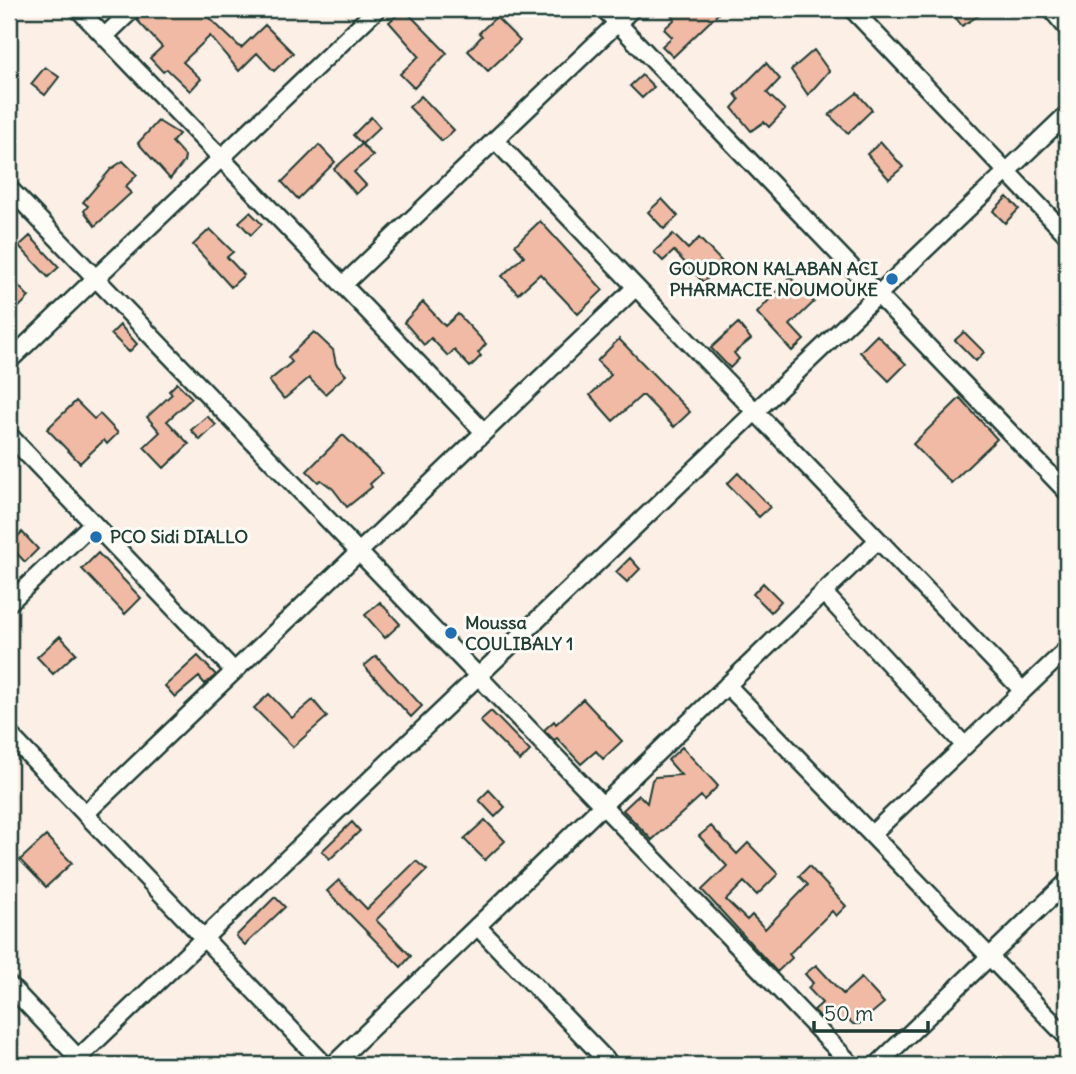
<svg xmlns="http://www.w3.org/2000/svg" width="1076" height="1074" font-family="Delius,sans-serif">
<rect width="100%" height="100%" fill="#fbefe6"/>
<filter id="ink" filterUnits="userSpaceOnUse"><feTurbulence type="fractalNoise" baseFrequency=".0143" numOctaves="2"/><feDisplacementMap in="SourceGraphic" scale="14" xChannelSelector="R" yChannelSelector="G"/><feConvolveMatrix kernelMatrix="1 2 1 2 8 2 1 2 1" color-interpolation-filters="sRGB"/></filter>
<g filter="url(#ink)">
<path fill="#f1baa4" stroke="#1f3d34" stroke-width="2" d="M148,9H200L241,48L265,25L293,53L274,71L257,53L239,71L210,36L183,62L201,79L190,91L167,69L163,72L150,58L162,47L137,20Z
M404,9L447,53L414,88L400,74L419,56L389,22Z
M678,9H723L673,57L662,46L672,37L664,29L675,19L671,15Z
M949,9H989L962,26Z
M496,17L520,41L488,71L468,51L482,36L479,33Z
M814,50L829,71L808,95L791,70Z
M766,63L780,79L767,93L785,110L769,127L764,122L751,131L732,108L739,100L735,94Z
M45,67L59,77L45,95L31,84Z
M642,75L654,87L642,98L630,86Z
M857,93L872,110L848,133L829,115Z
M421,96L454,130L442,141L409,107Z
M371,117L380,127L362,144L353,135Z
M158,121L179,134L172,142L185,156L184,162L170,179L138,143Z
M881,142L903,167L889,179L867,154Z
M362,144L373,156L354,172L366,185L356,194L334,169Z
M319,145L335,162L298,199L282,182Z
M123,161L137,175L125,187L131,193L95,226L84,211L88,206L83,202L111,169Z
M1007,197L1019,209L1005,223L993,211Z
M662,199L678,216L664,229L648,212Z
M250,212L262,224L251,235L239,222Z
M540,221L603,290L578,314L540,274L518,294L502,276L524,256L515,245Z
M210,229L233,252L227,257L244,275L231,287L193,245Z
M673,234L688,249L699,238L724,264L703,282L674,251L663,261L654,252Z
M30,236L59,267L48,277L19,246Z
M9,276L29,297L9,317Z
M790,277L814,302L790,325L804,340L792,351L757,313Z
M423,302L445,326L458,314L486,344L478,353L481,356L470,367L454,350L448,356L431,338L424,345L404,322Z
M738,323L751,339L734,353L739,359L730,368L711,348Z
M120,325L137,344L129,352L111,334Z
M314,332L333,350L336,364L346,375L325,394L309,378L284,399L269,381L292,362L288,357Z
M964,332L984,352L976,361L955,340Z
M877,335L906,364L889,381L860,352Z
M619,339L690,412L674,427L644,396H641L613,421L590,395L611,375L597,361Z
M177,383L192,398L167,421L189,444L164,468L144,447L160,432L147,417L172,394L169,391Z
M960,398L997,439L951,483L913,444Z
M76,401L94,419L100,414L118,433L107,444L104,440L80,463L47,429Z
M207,416L216,425L200,440L191,430Z
M343,435L382,473L370,484L372,487L347,507L333,489L321,480L318,482L307,471Z
M738,473L770,507L759,517L727,484Z
M22,532L38,549L25,562L9,545Z
M98,553L141,598L125,614L82,569Z
M630,558L640,569L627,582L616,572Z
M763,583L781,601L771,612L753,594Z
M380,602L400,624L385,638L365,615Z
M60,636L76,653L53,674L37,657Z
M198,656L216,675L205,684L199,677L175,697L165,686Z
M376,656L422,706L411,717L364,666Z
M269,694L292,718L313,700L327,717L293,747L254,708Z
M583,699L622,741L603,759L596,751L581,764L557,738L554,740L544,730L554,721L556,724Z
M491,711L530,751L520,761L480,721Z
M682,747L718,786L704,800L701,796L652,840L623,810L639,795L647,803L652,780L655,777L681,775L668,760Z
M489,790L505,807L495,817L479,800Z
M485,820L505,841L485,860L464,839Z
M352,822L360,831L330,859L322,851Z
M711,826L737,854L748,843L778,874L757,895L744,882L726,900L747,920L752,915L765,929L808,885L799,876L809,866L846,906L836,916L832,911L789,954L792,958L777,972L702,890L727,866L699,836Z
M46,836L72,863L46,887L20,860Z
M416,861L427,870L376,920L411,956L401,967L327,891L339,880L367,909Z
M275,897L285,907L245,945L236,936Z
M816,965L843,994L861,978L884,1003L859,1024H853L847,1018L842,1022L832,1011L822,1019L814,1010L822,1003L808,988L813,983L805,974Z"/>
<g fill="none" stroke-linecap="round" stroke-linejoin="round">
<defs>
<path id="minor" d="M78,9L484,432
M604,9L1067,492
M852,9L1067,235
M1051,9L1067,28
M105,36L133,9
M495,140L1023,691
M9,188L852,1065
M343,285L632,9
M9,361L377,9
M9,435L234,671
M823,592L965,746
M9,603L93,523
M727,685L1067,1037
M9,734L325,1065
M85,814L636,287
M872,834L1067,649
M477,926L611,1065
M9,985L84,1064
M71,1065L1067,114
M333,1065L878,540
M877,1065L1067,882"/>
</defs>
<use href="#minor" stroke="#1f3d34" stroke-width="21"/>
<use href="#minor" stroke="#fdfcf7" stroke-width="16"/>
</g>
</g>
<g fill="#1f6fb2" stroke="#fdfcf7" stroke-width="2.5">
<circle cx="892" cy="279" r="7"/>
<circle cx="96" cy="537" r="7"/>
<circle cx="451" cy="633" r="7"/>
</g>
<g text-anchor="middle" stroke-width="6" stroke-linejoin="round" paint-order="stroke">
<g font-size="18" font-weight="bold" fill="#1f3d34" stroke="#fdfcf7" text-anchor="start">
<text x="878" y="275" text-anchor="end">GOUDRON KALABAN ACI<tspan x="878" dy="21">PHARMACIE NOUMOUKE</tspan></text>
<text x="110" y="543">PCO Sidi DIALLO</text>
<text x="465" y="629">Moussa<tspan x="465" dy="21">COULIBALY 1</tspan></text>
</g>
</g>
<rect width="1076" height="1074" fill="none" stroke="#fdfcf7" stroke-width="35"/>
<rect x="18" y="18" width="1041" height="1039" fill="none" stroke="#1f3d34" stroke-width="2.5" filter="url(#ink)"/>
<path d="M814 1021v10h114v-10" fill="none" stroke="#1f3d34" stroke-width="3.5"/>
<text x="824" y="1021" font-size="21" fill="#1f3d34" stroke="#fdfcf7" stroke-width="5" paint-order="stroke">50 m</text>
</svg>
